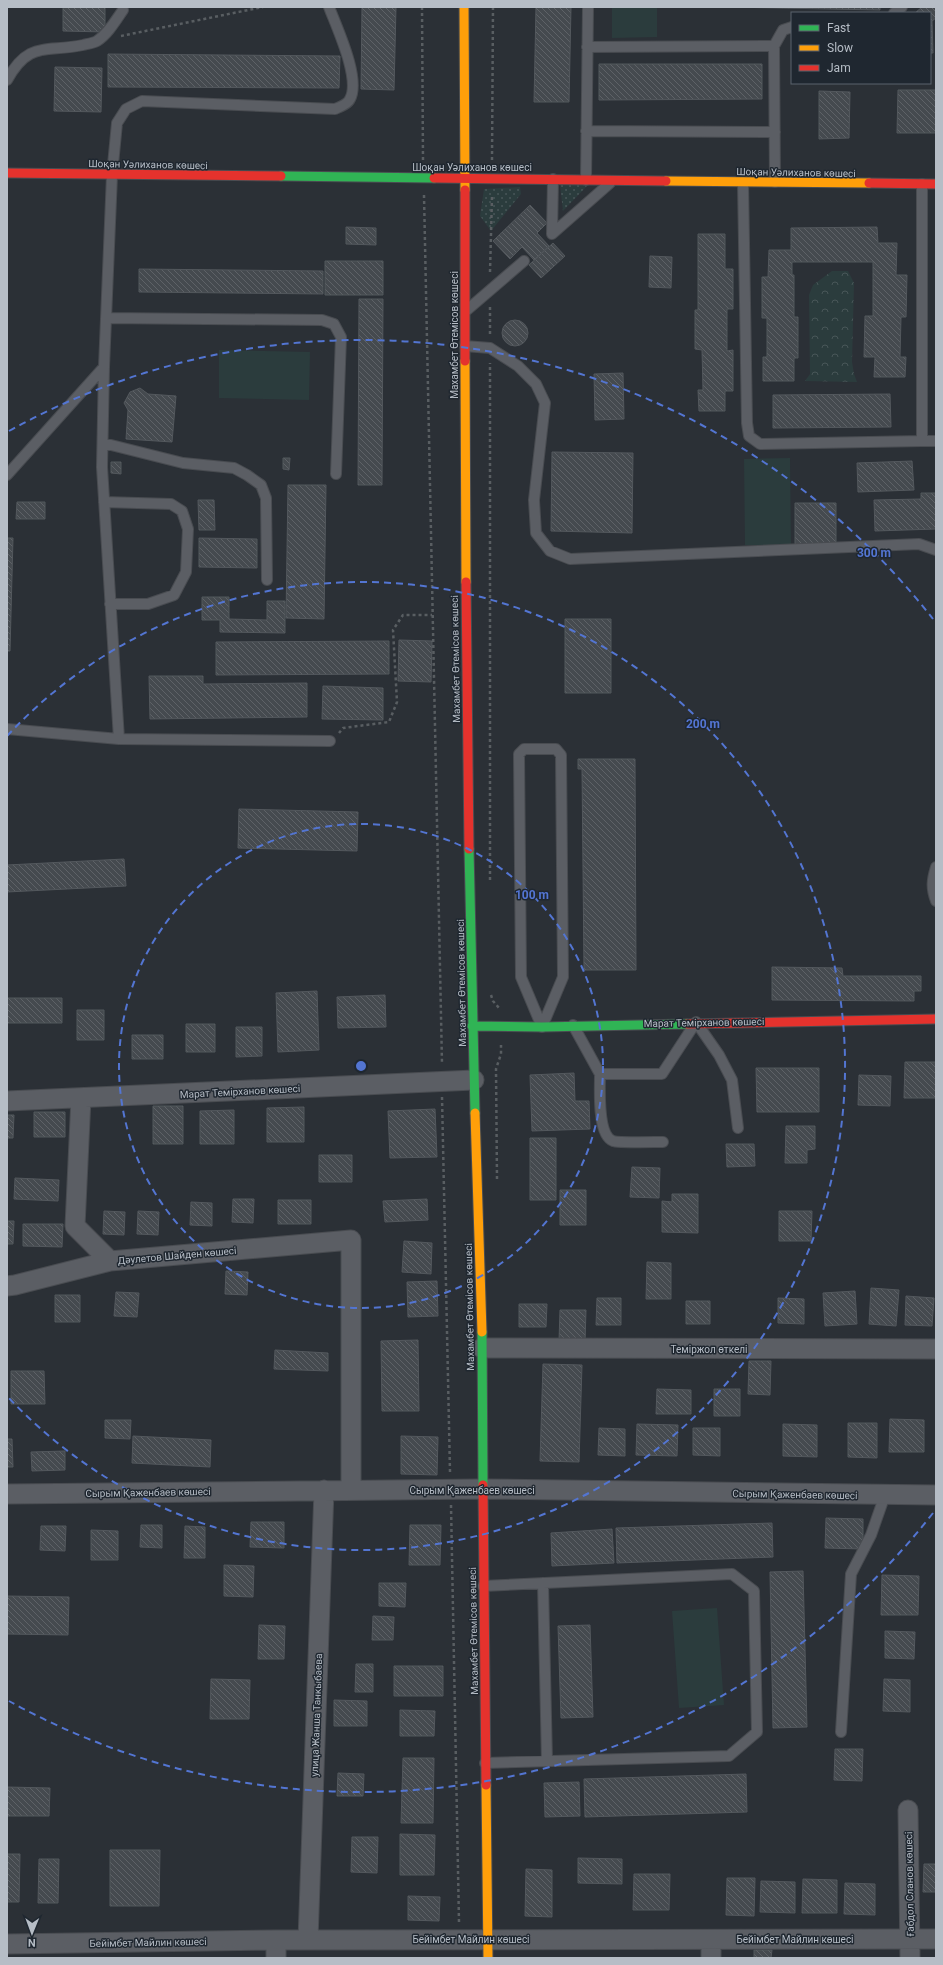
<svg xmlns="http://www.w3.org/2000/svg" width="943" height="1965" font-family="Roboto,sans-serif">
<defs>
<pattern id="grass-dots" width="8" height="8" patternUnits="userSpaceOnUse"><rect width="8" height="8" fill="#2b3c3d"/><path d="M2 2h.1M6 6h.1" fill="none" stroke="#485658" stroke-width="1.8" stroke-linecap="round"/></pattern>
<pattern id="park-crowns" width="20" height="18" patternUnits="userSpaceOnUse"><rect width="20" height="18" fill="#2b3c3d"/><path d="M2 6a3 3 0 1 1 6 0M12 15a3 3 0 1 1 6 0" fill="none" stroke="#485658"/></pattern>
<pattern id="building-back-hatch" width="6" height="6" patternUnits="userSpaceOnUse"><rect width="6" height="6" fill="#454a4f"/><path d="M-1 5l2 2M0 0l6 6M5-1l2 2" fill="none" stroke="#5e6267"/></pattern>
</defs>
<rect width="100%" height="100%" fill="#2b3036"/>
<path fill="url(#grass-dots)" d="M560,185H588L563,211Z
M520,187L521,194L491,231L480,216L484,189Z"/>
<path fill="url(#park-crowns)" d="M832,271H848L854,283L852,362L854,374L857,382L805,381L810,374L809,295L813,285Z"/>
<path fill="#2b3c3d" d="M612,7H657V37L612,38Z
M219,350L310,352L309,400L219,398Z
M790,458L791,545H745L744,459Z
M717,1608L724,1705L679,1708L672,1611Z"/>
<path fill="url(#building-back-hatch)" stroke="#53585d" d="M63,7H105V32L63,31Z
M362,7H396L394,90L361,89Z
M536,7H571L569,102H534Z
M727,7H880V10Z
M922,7H936V18L932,21L933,53H930V13H915Z
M108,54L340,56L339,88L108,87Z
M599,64H762V99L599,100Z
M55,67L102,68L101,112L54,111Z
M898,90H936V133H897Z
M819,91L850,92L849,138L819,139Z
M530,205L547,223L537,233L549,246L534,260L522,247L510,259L493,241Z
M346,227L376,228V245L346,244Z
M877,227L878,243H897L896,275H907L906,317H901L900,357H906L905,377H874L875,357H864L865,316H873V262H792V275H794V317H798V358H794V381H763V357H767V318H762V277H768L769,250H791V228Z
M698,234H725V269H733V309H727V351L733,350V391H725V411H699L698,390H703L702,350L695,349V310H698Z
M553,243L565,256L541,278L529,265Z
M650,256L672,257L671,288L649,287Z
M325,261H383V295H325Z
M139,269L323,271V294L139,292Z
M359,299H383L382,485H358Z
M502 333a13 13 0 1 1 26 0a13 13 0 1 1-26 0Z
M623,373L624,419L595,420L594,374Z
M140,388L148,394L176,396L172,442L126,439L128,410L124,403L130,392Z
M890,394L891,427L773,428V395Z
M552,452L633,453L632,533L551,531Z
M283,458H290L289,470L283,469Z
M912,461L914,490L858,492L857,463Z
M111,462H121V474L111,473Z
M288,485H326L324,619L286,618Z
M921,493H936V529L875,531L874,500L921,499Z
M198,500H214L215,530H199Z
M17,502H45V519H16Z
M795,503H836V547L795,548Z
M7,538H13L10,651H7Z
M199,538L257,539V568L199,567Z
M202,597H229V619L267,620V601H285V633L220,632V620H202Z
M565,619H611V693H565Z
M399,640L432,641L431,682L398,681Z
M389,641V674L216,675V642Z
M149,676H203V684L307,683V717L150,719Z
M323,686L383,688V720L322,719Z
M578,759H635L636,970H584L582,769H578Z
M239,809L358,812L357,851L238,848Z
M124,859L126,886L7,892V865Z
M772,967L842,968L843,976H921V991H914V1001L772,1000Z
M317,991L319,1050L278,1052L276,993Z
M385,995L386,1027L338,1028L337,997Z
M7,998H62V1023H7Z
M77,1010H104V1040H77Z
M186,1024H215V1052H186Z
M236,1027H262V1056L236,1057Z
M132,1035H163V1059H132Z
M905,1062H936V1098H904Z
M756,1068H819V1112H757Z
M574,1073L575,1101H589L590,1129L532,1131L530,1075Z
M859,1075L891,1076L890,1106L858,1105Z
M153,1106H183V1144H153Z
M304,1107V1142H267V1108Z
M435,1109L437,1157L390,1158L388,1111Z
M234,1110V1144H200V1111Z
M34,1112H65V1137H34Z
M7,1115H14L13,1138H7Z
M786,1126H815V1149L807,1150V1163H785Z
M530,1138H556V1200H530Z
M726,1144H754L755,1166L727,1167Z
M319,1155H352V1182H319Z
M632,1167L660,1168L659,1198L630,1197Z
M15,1178L59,1180L58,1201L14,1199Z
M560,1190H586V1225H560Z
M672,1194H698V1233L662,1232V1201L672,1202Z
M233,1199H254L253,1223L232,1222Z
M427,1199L428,1220L385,1222L383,1201Z
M278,1200H311V1224H278Z
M191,1202L212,1203V1226L190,1225Z
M104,1211L125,1212L124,1235L103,1234Z
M138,1211L159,1212L158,1235L137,1234Z
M779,1211H812L811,1241H779Z
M7,1221H14L13,1244H7Z
M23,1224H63L62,1247L23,1246Z
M404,1241L432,1243L431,1274L402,1272Z
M647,1262L671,1263V1299H646Z
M226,1271L248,1272L247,1295L225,1294Z
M437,1281L438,1316L408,1317L407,1282Z
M871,1288L899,1290L896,1326L869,1324Z
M855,1291L857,1324L825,1326L823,1293Z
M116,1292L139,1293L137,1317L114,1316Z
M55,1295H80V1322H55Z
M906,1296L934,1298L932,1326L905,1325Z
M597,1298H621V1325H596Z
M778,1298L804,1299V1324L778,1323Z
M686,1301H710V1324H686Z
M519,1304H547L546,1327H519Z
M560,1310H586L585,1342L559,1341Z
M418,1340L419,1411H382L381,1341Z
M275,1350L328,1353V1371L274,1369Z
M749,1361H771L770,1395L748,1394Z
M543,1364L582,1365L579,1462L540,1461Z
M11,1371H44L45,1404H11Z
M657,1389L691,1390V1414H656Z
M714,1389H740V1416H714Z
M890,1419L924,1420V1452H889Z
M105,1420H131L130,1439L105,1438Z
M848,1423H877V1458L848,1457Z
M637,1424L678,1425L677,1456L636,1455Z
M783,1424L817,1425V1457L783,1456Z
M599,1428L625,1429V1456L598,1455Z
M693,1428H720V1456L693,1455Z
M133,1436L211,1440L210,1467L132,1463Z
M401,1436L438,1437L437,1475L401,1474Z
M7,1439H12L13,1467H7Z
M65,1451V1470L32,1471L31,1452Z
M826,1518L863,1519V1549L825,1548Z
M251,1522H284V1548L250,1547Z
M772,1523L773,1557L617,1563L616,1528Z
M141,1525H162V1548L140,1547Z
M410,1525H441L440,1565H409Z
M41,1526H66L65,1551L40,1550Z
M185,1526L205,1527V1558H184Z
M612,1529L614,1563L552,1566L551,1533Z
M91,1530L118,1531V1560H91Z
M224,1565L254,1566L253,1597L224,1596Z
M803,1571L807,1727L773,1728L770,1572Z
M882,1575L919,1576L918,1615H881Z
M379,1583H406L405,1607L379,1606Z
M7,1596L69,1597L68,1635L7,1634Z
M373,1616L394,1617L393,1640H372Z
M259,1625L285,1626L284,1659H258Z
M590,1625L593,1717L561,1718L558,1626Z
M885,1631L915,1632L914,1659L885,1658Z
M356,1664H373V1692H355Z
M394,1666H443V1696H394Z
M211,1679L250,1680L249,1719H210Z
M884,1679L910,1680V1712L883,1711Z
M334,1700L367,1701V1726H334Z
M400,1710L435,1711L434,1736H400Z
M835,1749H863L862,1781L834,1780Z
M403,1758H434L433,1823H401Z
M338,1773L364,1774L363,1796H337Z
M746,1774L747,1812L585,1817L584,1779Z
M579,1782L580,1816L545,1817L544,1783Z
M7,1787L50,1788L49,1816H7Z
M400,1834L435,1835L434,1875H400Z
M352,1837H378L377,1873L351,1872Z
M110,1850H160L159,1906H110Z
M7,1854H20L19,1902H7Z
M578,1858L622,1859V1884L578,1883Z
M39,1859H59L58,1903H38Z
M924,1864H936V1892H923Z
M526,1869L552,1870V1917L525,1916Z
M634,1874H670L669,1910H633Z
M727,1878H755L754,1916L726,1915Z
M803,1879L837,1880V1913H802Z
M761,1881L795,1882V1913L760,1912Z
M845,1883L875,1884V1915L844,1914Z
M408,1896L440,1897L439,1921L408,1920Z
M754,1950H772L771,1958H754Z"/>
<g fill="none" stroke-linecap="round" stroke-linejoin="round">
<defs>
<path id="lane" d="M329,7C337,28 361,79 350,99C348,104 340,107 335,109L142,101L126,109L117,123L112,175L104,367L102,467L119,739L330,741
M894,13L902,7
M587,47L774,46
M7,80C29,40 46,53 83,45C87,44 94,43 97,41C108,34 116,20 123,10
M586,131L775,132
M586,180L588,7
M743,182L747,423L749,436L760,444L922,441V184
M775,182L774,46L783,30L792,27
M552,234L610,183
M552,234L553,179
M467,310L524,261
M106,318L322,320L334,324L341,337L336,474
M465,346L490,348L518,366L536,384L545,403L534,500L536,533L550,551L570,559L919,544L936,550
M922,441H936
M103,443L183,463L234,468L247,475L261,485L266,498L267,580
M7,475L104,367
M104,502L171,504L182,511L188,529L186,572L174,595L148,604H110
M7,729L119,739
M524,749H556L561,755L563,977L542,1027L521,977L519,754Z
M936,867C932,880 931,888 936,901
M573,1025L600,1074H662L696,1022L719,1055L732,1080L738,1128
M600,1074C600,1088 597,1135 613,1141C619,1143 654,1142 663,1142
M543,1583L547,1761
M483,1586L732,1574L754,1591L757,1732L729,1756L485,1763
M841,1732L851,1574L871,1535L885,1495"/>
<path id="street" d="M81,1098L75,1226L110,1261
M7,1101L474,1080
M7,1286L15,1285L110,1261L351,1240V1490
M482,1348L936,1349
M7,1494L482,1489L936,1495
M908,1810L910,1958
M308,1940L324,1490
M7,1944L276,1940L936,1939
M276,1958V1940
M711,1958V1940"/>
<path id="fast" d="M281,176L434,178
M469,849L475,1113
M472,1026L542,1027L687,1024
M482,1332L483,1485"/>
<path id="slow" d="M464,7L465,190
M666,181L869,183
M465,361L466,582
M475,1113L482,1332
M486,1785L488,1958"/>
<path id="jam" d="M7,173L281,176
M434,178L666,181
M869,183L936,184
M465,190V361
M466,582L469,849
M687,1024L936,1019
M483,1485L486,1785"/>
</defs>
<use href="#lane" stroke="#494c51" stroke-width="12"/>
<use href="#street" stroke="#494c51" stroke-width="21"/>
<use href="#fast" stroke="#494c51" stroke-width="11"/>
<use href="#slow" stroke="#494c51" stroke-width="11"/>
<use href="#jam" stroke="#494c51" stroke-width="11"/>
<path stroke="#595e62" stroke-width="2.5" stroke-dasharray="3 3" stroke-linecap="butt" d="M422,7L423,160
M121,36L263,7
M492,160L493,7
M424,195L442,1064
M490,272L492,197
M490,307V336
M339,733L343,728L389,722L397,702L393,630L403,615H432
M490,880V363
M491,995L493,1001L499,1008
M442,1097L450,1472
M497,1179L496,1069L501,1054V1045
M451,1505L459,1922"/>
<use href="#lane" stroke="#5b5e64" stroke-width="10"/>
<use href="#street" stroke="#5b5e64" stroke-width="19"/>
<use href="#fast" stroke="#30b455" stroke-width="9"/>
<use href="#slow" stroke="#ff9f0a" stroke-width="9"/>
<use href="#jam" stroke="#e5322d" stroke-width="9"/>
</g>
<g fill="none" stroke="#5375d2" stroke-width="2" stroke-dasharray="7 5">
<circle cx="361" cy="1066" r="242"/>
<path d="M7 736A484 484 0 1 1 7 1396"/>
<path d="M933 1513A726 726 0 0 1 9 1701M9 431A726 726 0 0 1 933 619"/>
</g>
<g text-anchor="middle" stroke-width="3" stroke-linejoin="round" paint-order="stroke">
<g font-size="10" fill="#b6bdc6" stroke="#1f2730">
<text transform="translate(148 164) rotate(1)" y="4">Шоқан Уәлиханов көшесі</text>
<text x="472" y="171">Шоқан Уәлиханов көшесі</text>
<text transform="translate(796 172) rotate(1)" y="4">Шоқан Уәлиханов көшесі</text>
<text transform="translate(454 335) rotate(-90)" y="4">Махамбет Өтемісов көшесі</text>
<text transform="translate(455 659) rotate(-91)" y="4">Махамбет Өтемісов көшесі</text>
<text transform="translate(461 983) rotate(-91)" y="4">Махамбет Өтемісов көшесі</text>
<text transform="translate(704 1022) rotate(-1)" y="4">Марат Темірханов көшесі</text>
<text transform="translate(240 1091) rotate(-3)" y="4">Марат Темірханов көшесі</text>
<text transform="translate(177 1255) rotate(-5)" y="4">Дәулетов Шайден көшесі</text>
<text transform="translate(469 1307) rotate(-91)" y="4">Махамбет Өтемісов көшесі</text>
<text x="709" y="1353">Теміржол өткелі</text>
<text x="472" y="1494">Сырым Қаженбаев көшесі</text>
<text transform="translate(148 1492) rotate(-1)" y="4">Сырым Қаженбаев көшесі</text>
<text transform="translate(795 1494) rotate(1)" y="4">Сырым Қаженбаев көшесі</text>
<text transform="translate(473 1631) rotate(-91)" y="4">Махамбет Өтемісов көшесі</text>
<text transform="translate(316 1715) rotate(-88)" y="4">улица Жанша Танкыбаева</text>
<text transform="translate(909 1884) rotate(-91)" y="4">Ғабдол Сланов көшесі</text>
<text x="471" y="1943">Бейімбет Майлин көшесі</text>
<text x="795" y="1943">Бейімбет Майлин көшесі</text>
<text transform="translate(148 1942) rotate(-1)" y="4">Бейімбет Майлин көшесі</text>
</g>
</g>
<circle cx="361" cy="1066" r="6" fill="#5375d2" stroke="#1f2730" stroke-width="2"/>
<g font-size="12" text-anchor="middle" font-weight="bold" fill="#5375d2" stroke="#1f2730" stroke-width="3" stroke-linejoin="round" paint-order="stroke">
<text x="874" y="557">300 m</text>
<text x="703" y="728">200 m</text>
<text x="532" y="899">100 m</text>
</g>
<rect width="943" height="1965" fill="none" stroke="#b6bdc6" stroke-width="16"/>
<rect x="791" y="12" width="140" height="72" fill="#1f2730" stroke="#5b636c"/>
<rect x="799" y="25" width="20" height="6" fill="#30b455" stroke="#5b636c"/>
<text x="827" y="32" font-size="12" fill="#b6bdc6">Fast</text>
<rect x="799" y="45" width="20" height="6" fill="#ff9f0a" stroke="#5b636c"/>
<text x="827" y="52" font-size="12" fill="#b6bdc6">Slow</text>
<rect x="799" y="65" width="20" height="6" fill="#e5322d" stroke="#5b636c"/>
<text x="827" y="72" font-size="12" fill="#b6bdc6">Jam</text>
<g transform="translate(32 1933) rotate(181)" stroke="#1f2730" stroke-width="3" paint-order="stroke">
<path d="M0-3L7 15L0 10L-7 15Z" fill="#b6bdc6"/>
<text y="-6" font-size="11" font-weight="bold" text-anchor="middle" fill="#b6bdc6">N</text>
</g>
</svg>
